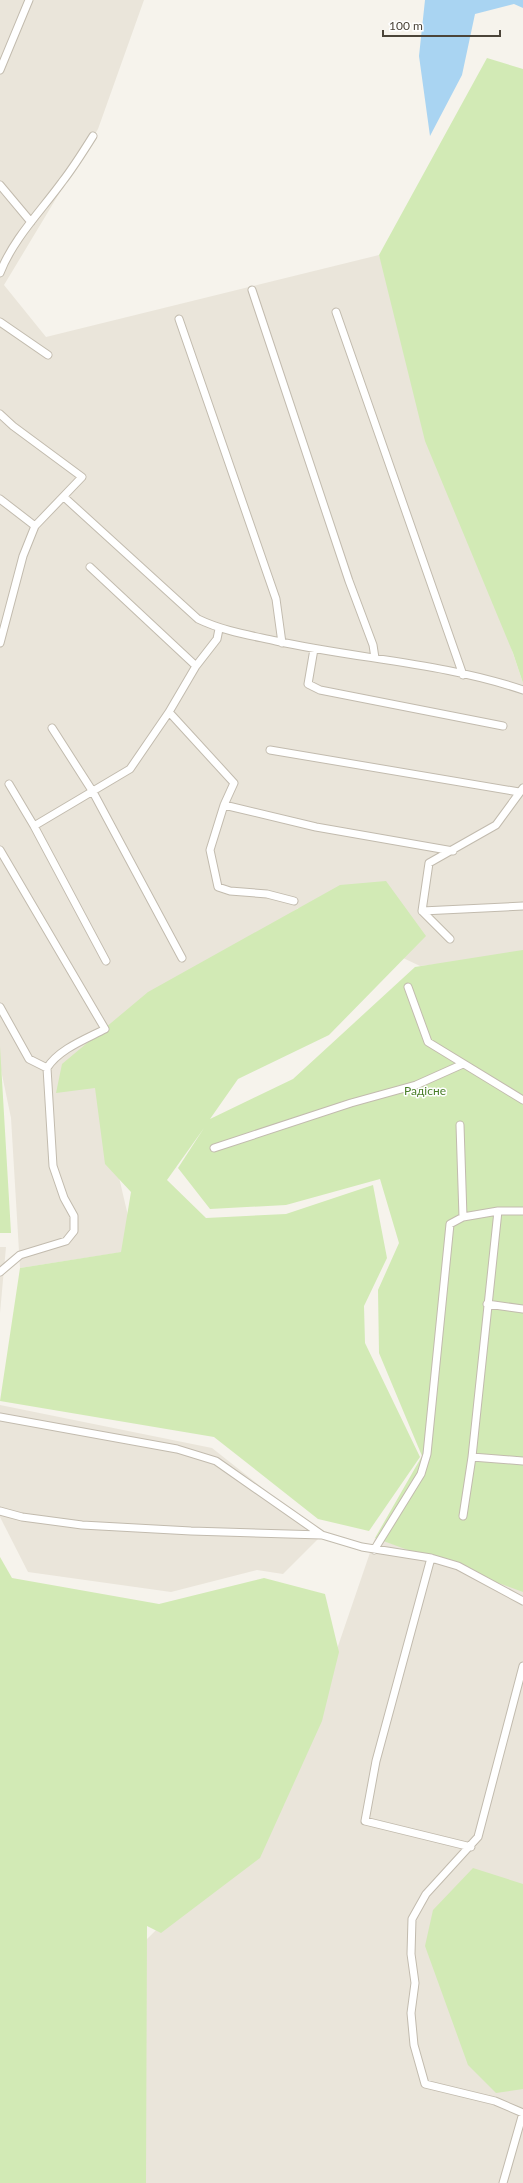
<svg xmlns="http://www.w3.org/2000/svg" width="523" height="2183" font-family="Lato,sans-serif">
<rect width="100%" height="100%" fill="#f6f3ec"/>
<path fill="#eae5da" d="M0,0H144L98,129L4,285L46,337L379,255L523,683V955L420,966L298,908L92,1062L136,1250L20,1268L11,1118L0,1065Z
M0,1247H6L0,1313Z
M0,1405L212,1448L322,1535L283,1574L257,1570L171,1592L28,1572L0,1517Z
M375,1538L523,1588V2183H146V1940L284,1804Z"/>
<path fill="#d2eab5" d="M487,58L523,69V683L513,653L425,441L379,255Z
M386,881L426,936L329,1035L238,1079L210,1119L293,1079L415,967L523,950V1592L375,1538L422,1456L379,1353L378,1290L399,1243L380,1179L286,1205L210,1209L178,1168L204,1128L167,1180L206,1218L286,1214L373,1185L387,1258L364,1306L365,1343L420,1457L369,1531L318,1519L214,1437L0,1401L20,1268L121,1252L131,1192L105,1164L95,1088L56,1093L62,1064L148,992L340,885Z
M0,1046L11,1233H0Z
M0,1557L12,1578L159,1604L264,1578L325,1594L339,1652L322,1721L260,1858L161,1933L147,1926L146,2183H0Z
M473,1868L523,1884V2089L496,2093L468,2065L425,1946L433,1910Z"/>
<path fill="#a9d4f2" d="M425,0H523V8L514,4L475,14L462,75L430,136L419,56Z"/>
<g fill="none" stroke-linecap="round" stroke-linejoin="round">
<defs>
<path id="minor" d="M0,70L29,0
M0,185L31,222
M0,273C13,239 41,211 62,182C73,168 83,152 93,136
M252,290L349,581L373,645L375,658
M336,312L463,675
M179,319L276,599L282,643
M0,322L48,355
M0,414L13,426L82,477L35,526L23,556L0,643
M64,497L198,619C223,631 249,635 276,641C358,659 444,663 523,690
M0,499L35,526
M90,567L196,666
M314,649L308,684L320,690L503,726
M169,712L234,783L224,805L210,850L218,887L230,891L267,894L294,901
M52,728L93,792L182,958
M270,750L519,792
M9,784L34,826L106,961
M224,805L316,827L453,851
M34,826L130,769L169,712L196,666L217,639L219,629
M0,850L105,1029C86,1039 59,1049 47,1068L53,1166L64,1198L74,1216V1231L66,1241L20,1255L0,1272
M422,911L523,906
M450,939L422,911L429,863L496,825L523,788
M408,987L428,1042L523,1100
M0,1007L29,1059L47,1068
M214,1148L351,1103L416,1085L463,1064
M463,1217L498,1211H523
M487,1304L523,1309
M0,1417L177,1449L216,1461L322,1535
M472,1457L523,1461
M0,1511L22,1517L82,1525L191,1531L322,1535L362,1547L431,1558L458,1566L523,1601
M463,1516L472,1457L498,1211
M374,1550L421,1474L427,1454L450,1224L463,1217L460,1125
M431,1558L376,1761L365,1821L471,1847
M523,1666L478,1837L426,1894L412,1919L411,1954L415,1983L411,2013L414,2045L425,2084L495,2101L523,2113
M503,2183L523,2113"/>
</defs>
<use href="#minor" stroke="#c2bbae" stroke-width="9"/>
<use href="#minor" stroke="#fff" stroke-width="7"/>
</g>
<g text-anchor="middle" stroke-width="3" stroke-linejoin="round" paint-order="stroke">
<g font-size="12" fill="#4a7f2a" stroke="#fff">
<text x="425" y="1095">Радісне</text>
</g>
</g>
<path d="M383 30v6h117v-6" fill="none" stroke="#4b4439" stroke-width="2"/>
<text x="389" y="30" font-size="12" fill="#4b4439" stroke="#ffffff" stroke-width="3" paint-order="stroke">100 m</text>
</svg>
